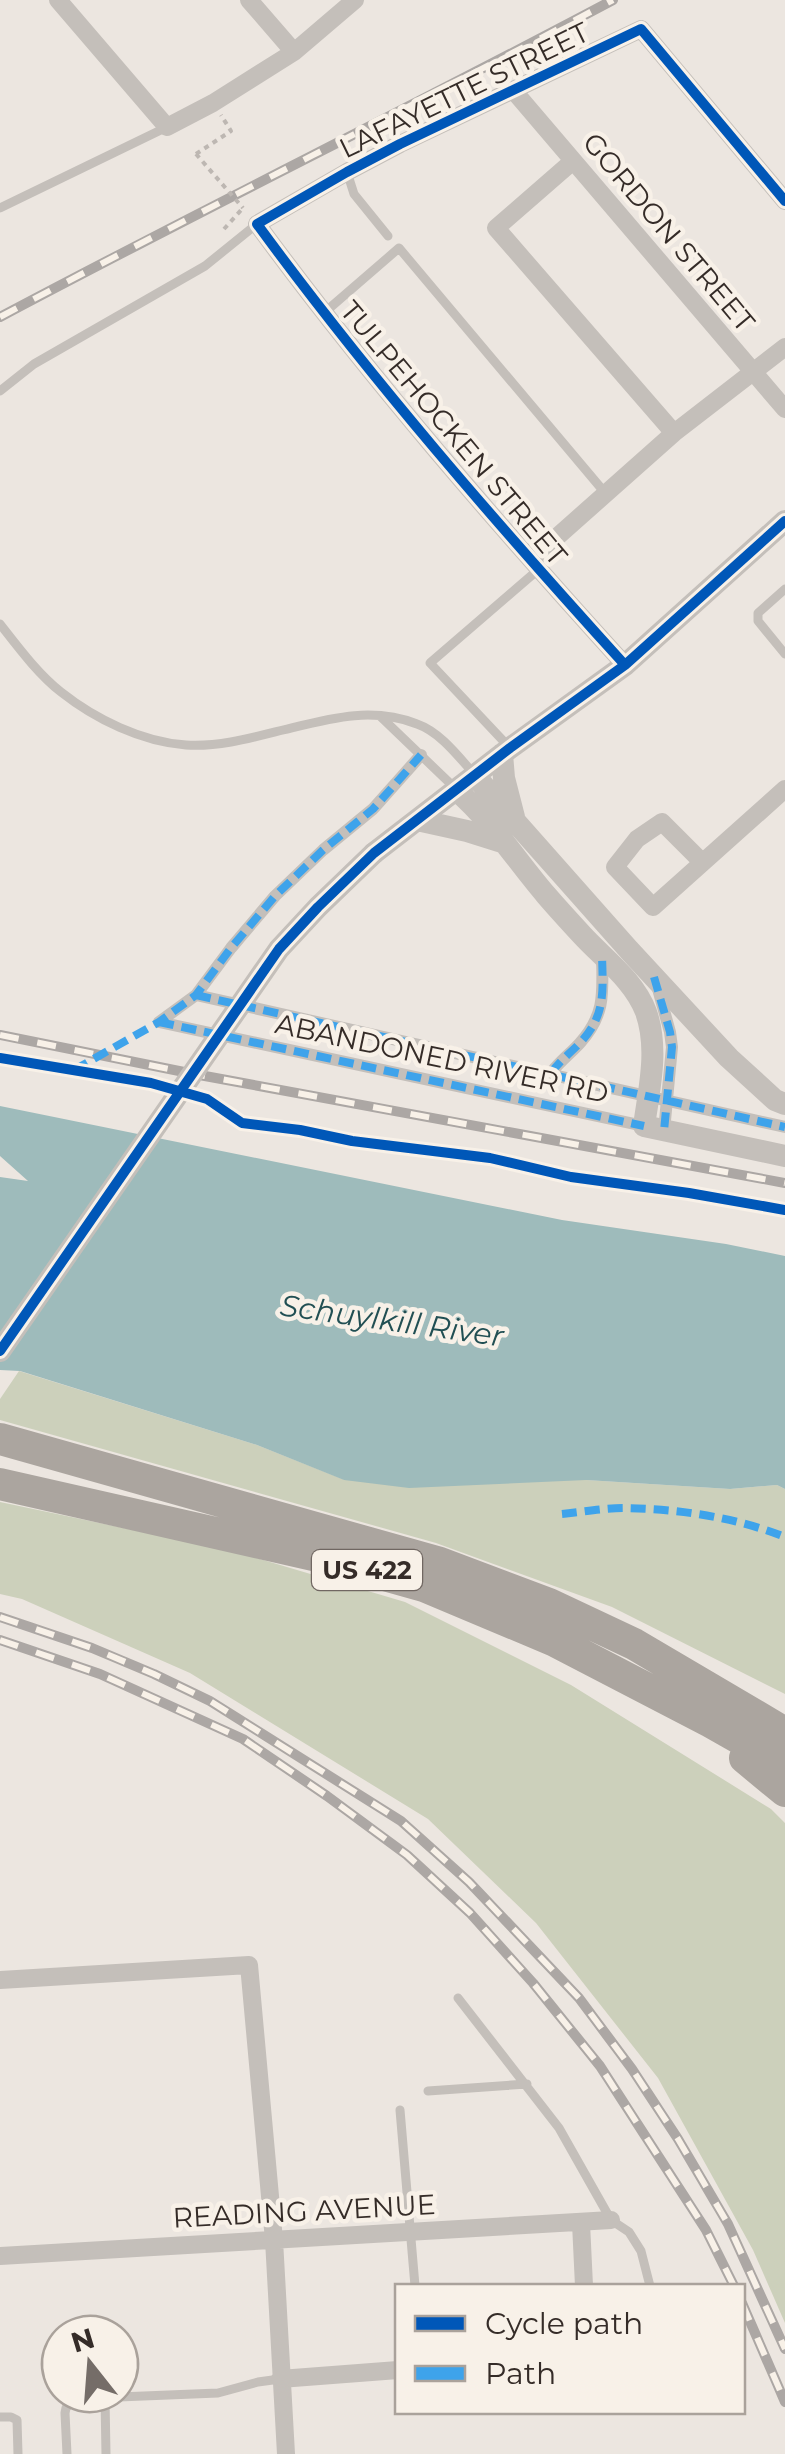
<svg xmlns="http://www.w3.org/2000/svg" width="785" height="2454" font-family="Montserrat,sans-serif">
<rect width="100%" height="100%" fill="#ece6e0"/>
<path fill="#ccd0bb" d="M19,1371L257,1445L345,1480H586L730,1489L777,1485L785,1489V1694L612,1607L436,1543L0,1420V1399Z
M0,1502L233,1551L405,1602L571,1685L771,1809L785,1823V2323L753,2250L658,2078L536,1923L428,1819L190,1673L22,1599L0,1594Z"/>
<path fill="#9ebbbb" d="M0,1106L562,1220L726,1244L785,1256V1489L777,1485L730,1489L586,1480L409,1488L344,1480L257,1445L20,1371L0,1370V1177L28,1181L0,1156Z"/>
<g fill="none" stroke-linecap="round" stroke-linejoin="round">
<path stroke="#bdb7b2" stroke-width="4" stroke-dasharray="5 5" stroke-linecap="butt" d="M196,154L231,131L221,115
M224,229L243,208"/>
<path stroke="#c4bfba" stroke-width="9" d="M347,172L354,194L388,236
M0,208L167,127
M325,312L399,248L606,494
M0,391L34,364L205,266L257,224
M785,589L758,613V621L785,654
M0,624C18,647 38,674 61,692C95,719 142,742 186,745C219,747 251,738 283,730C328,719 371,706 417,724C440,732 458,756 474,774
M381,717L456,789
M508,746L430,663L539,569
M458,1998L559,2128L611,2220L629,2232L641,2251L650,2286
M428,2091L527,2084
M400,2110L415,2286
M105,2398L106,2454
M0,2417H11L17,2420L18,2454
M67,2454L65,2413L66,2408L72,2402L94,2398L218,2393L258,2382L280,2379"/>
<path stroke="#c4bfba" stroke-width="12" d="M658,989L670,1032L672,1047L664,1131
M196,995L785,1127
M159,1022L644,1126
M159,1022L196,995L231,948L275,896L323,850L373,809L421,755
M551,1073C560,1061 570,1054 580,1043C605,1015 603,994 602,958"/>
<path stroke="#c4bfba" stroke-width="18" d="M58,0L167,127L213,103L294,52L355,0
M249,0L294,52
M513,90L785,409
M573,161L496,228L674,433
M531,560L674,433L785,347
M625,665C497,524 370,378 257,224L347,172L400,144L641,29L785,201
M702,862L662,822L637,839L615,867L653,907L785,789
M0,1980L249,1965L274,2240L286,2454
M581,2223L584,2286
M0,2256L611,2220
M280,2379L398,2370"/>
<path stroke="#c4bfba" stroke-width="22" d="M502,754L504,778L514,817
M475,776L629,950L729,1058L775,1100L785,1104
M456,790C491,820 516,860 546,895C558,909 570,922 582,935C604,959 634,980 646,1012C659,1049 649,1089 644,1126L785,1156
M417,820L467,831L502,842
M374,853L510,748L625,665L785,521"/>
<path stroke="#aba59f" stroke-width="32" d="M0,1439L440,1563L549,1604L634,1644L785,1733
M0,1484L317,1556L424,1586L555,1641L711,1722L785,1764
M745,1758L785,1791"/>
<defs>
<path id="rail" d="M0,317C203,209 410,108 613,0
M0,1035L194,1074L785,1183
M0,1617L92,1648L154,1674L210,1701L401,1821L469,1882L579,1998L632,2069L678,2139L728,2224L785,2349
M0,1640L100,1674L243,1739L327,1796L407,1855L470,1913L533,1983L600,2066L706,2230L734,2286
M742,2303L785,2402"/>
</defs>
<use href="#rail" stroke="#aca7a4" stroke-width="10"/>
<use href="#rail" stroke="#f8f1e8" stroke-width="6" stroke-dasharray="19" stroke-linecap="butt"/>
<path stroke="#bdb7b2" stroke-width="4" stroke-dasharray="5 5" stroke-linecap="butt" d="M196,154L243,208"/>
<path stroke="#c4bfba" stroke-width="22" d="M0,1351L279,949L318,907L374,853"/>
<path stroke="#3ea3eb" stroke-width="8" stroke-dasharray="15 8" stroke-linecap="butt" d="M654,977L670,1032L672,1047L664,1131
M196,995L785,1127
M159,1022L644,1126
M74,1070L159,1022L196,995L231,948L275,896L323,850L373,809L421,755
M551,1073C560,1061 569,1054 579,1044C606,1016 603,992 602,955
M562,1514C582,1512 604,1508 624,1508C679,1509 734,1517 785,1537"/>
<defs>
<path id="cycleway" d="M625,665C497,524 370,378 257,224L347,172L400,144L641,29L785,201
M0,1058L151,1083L207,1099L242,1123L300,1130L352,1141L490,1158L571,1177L689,1193L785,1210
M0,1351L279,949L318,907L374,853L510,748L625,665L785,521"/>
</defs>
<use href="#cycleway" stroke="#f8f1e8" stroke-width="16"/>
<use href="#cycleway" stroke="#0057b8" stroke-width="10"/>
</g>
<g text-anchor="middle" stroke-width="9" stroke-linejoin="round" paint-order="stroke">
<rect fill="#f8f1e8" stroke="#706762" stroke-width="2.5" x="312" y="1550" width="110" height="40" rx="8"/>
<g font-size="25" font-weight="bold" fill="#352c28">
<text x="367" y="1579">US 422</text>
</g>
<g font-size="28" fill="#352c28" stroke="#f8f1e8">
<text transform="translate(464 90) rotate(-26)" y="10">LAFAYETTE STREET</text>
<text transform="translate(669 232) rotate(50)" y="10">GORDON STREET</text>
<text transform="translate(454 433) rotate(50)" y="10">TULPEHOCKEN STREET</text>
<text transform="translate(442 1058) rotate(12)" y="10">ABANDONED RIVER RD</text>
<text transform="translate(304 2211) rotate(-3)" y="10">READING AVENUE</text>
</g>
<g font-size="30" font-style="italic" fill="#214f53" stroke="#f8f1e8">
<text transform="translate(392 1321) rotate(8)" y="10">Schuylkill River</text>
</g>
</g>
<rect x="395" y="2284" width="350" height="130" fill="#f8f1e8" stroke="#aaa29b" stroke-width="2.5"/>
<rect x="415" y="2316" width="50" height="15" fill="#0057b8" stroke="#aaa29b" stroke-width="2.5"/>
<text x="485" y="2334" font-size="30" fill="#352c28">Cycle path</text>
<rect x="415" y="2366" width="50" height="15" fill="#3ea3eb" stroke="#aaa29b" stroke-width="2.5"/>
<text x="485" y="2384" font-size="30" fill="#352c28">Path</text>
<g transform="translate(90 2364) rotate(343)"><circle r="48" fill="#f8f1e8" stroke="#aaa29b" stroke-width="2.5"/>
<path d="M0-8L18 38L0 25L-18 38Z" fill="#756d68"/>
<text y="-15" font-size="28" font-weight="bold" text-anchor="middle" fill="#352c28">N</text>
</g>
</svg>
